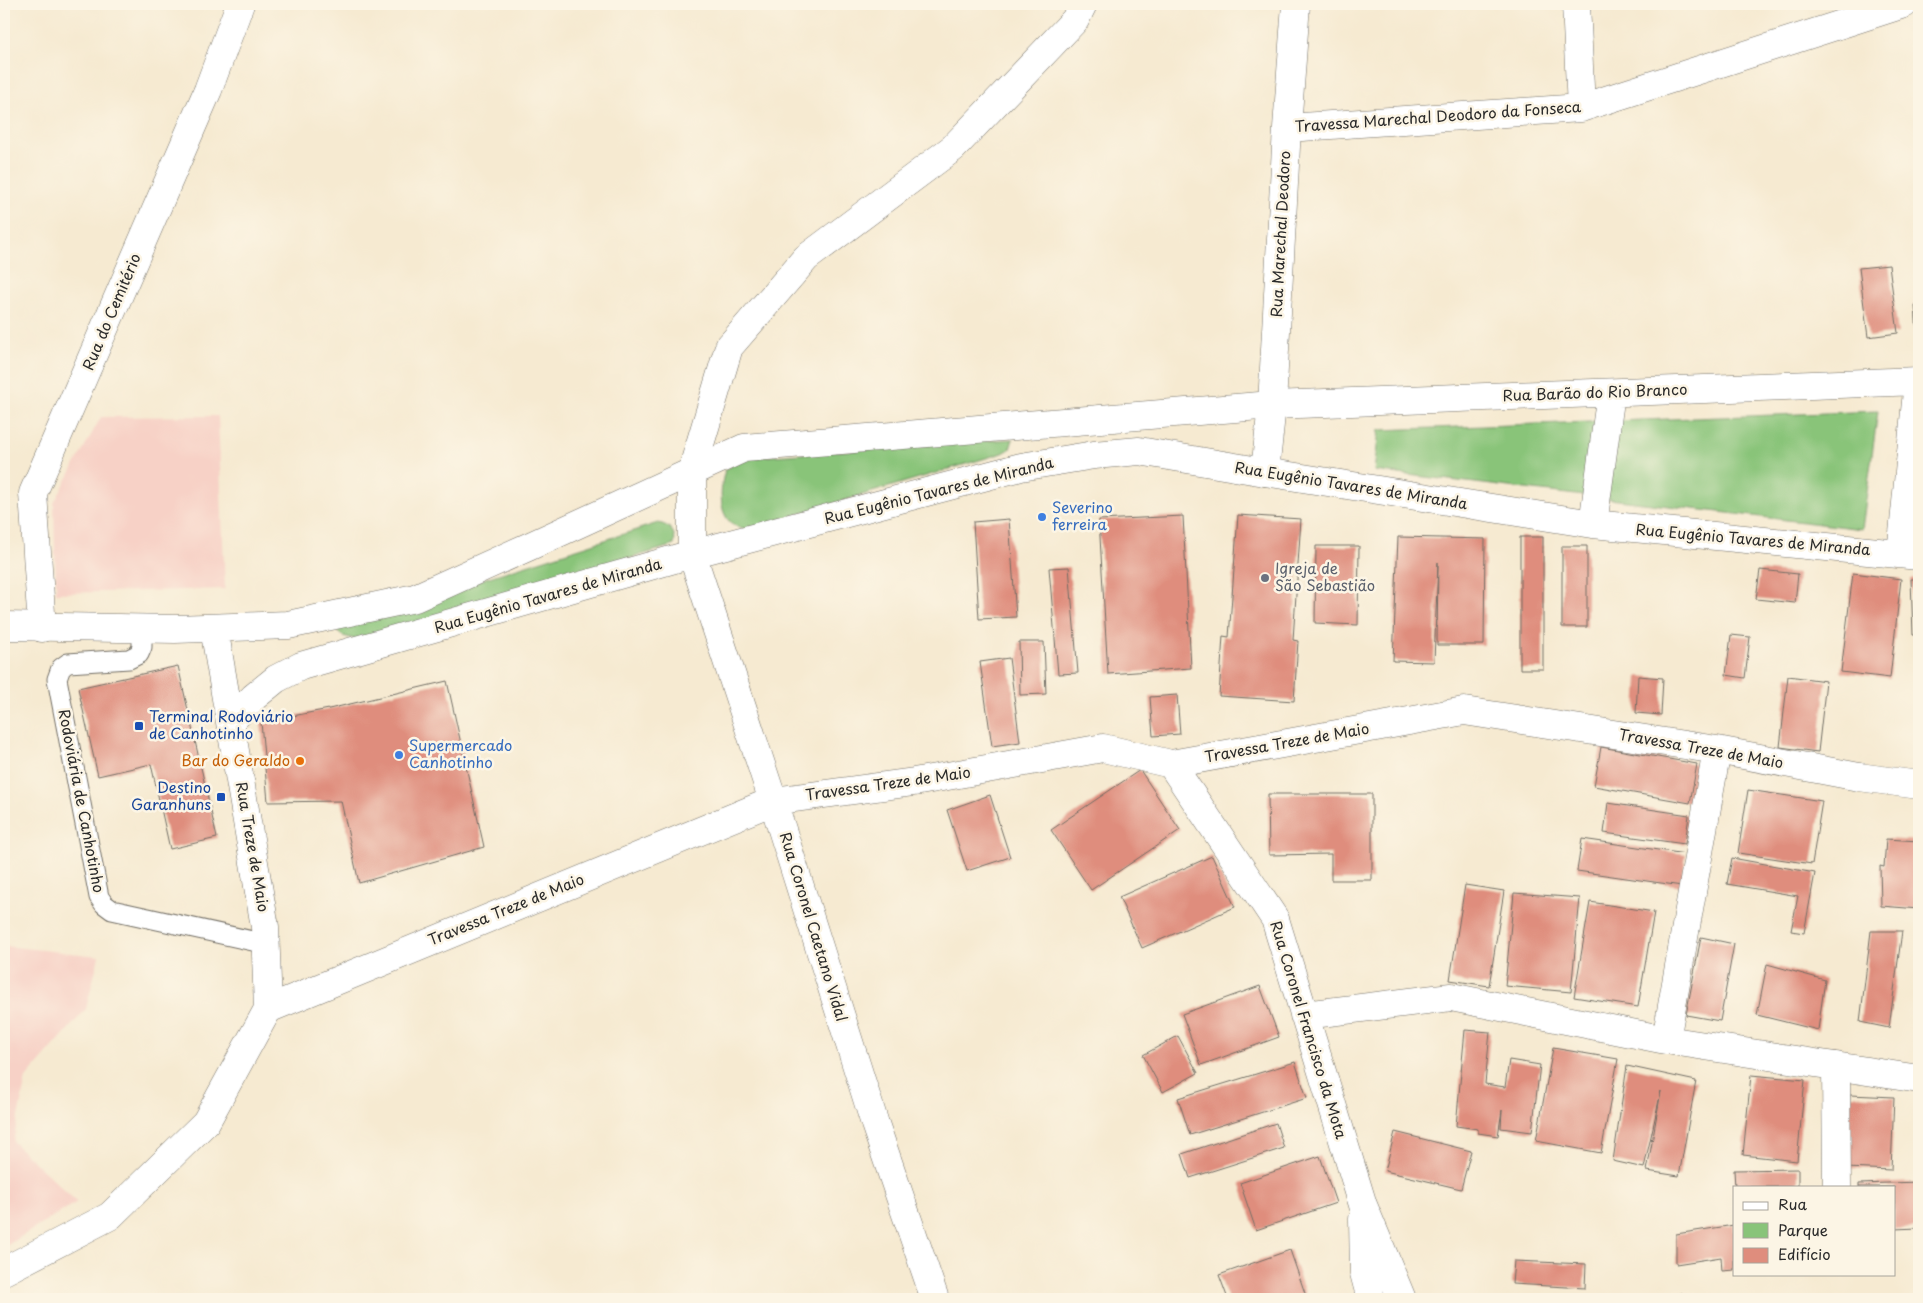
<svg xmlns="http://www.w3.org/2000/svg" width="1923" height="1303" font-family="'Playpen Sans',sans-serif">
<rect width="100%" height="100%" fill="#fcf5e5"/>
<filter id="ink" filterUnits="userSpaceOnUse"><feTurbulence type="fractalNoise" baseFrequency=".02" numOctaves="2"/><feDisplacementMap in="SourceGraphic" scale="10" xChannelSelector="R" yChannelSelector="G"/><feConvolveMatrix kernelMatrix="1 2 1 2 8 2 1 2 1" color-interpolation-filters="sRGB"/></filter>
<filter id="wash" filterUnits="userSpaceOnUse"><feTurbulence type="fractalNoise" baseFrequency=".0096" numOctaves="4" result="noise"/><feDisplacementMap in="SourceGraphic" scale="20" xChannelSelector="R" yChannelSelector="G"/><feGaussianBlur stdDeviation="1.12" result="paint"/><feColorMatrix in="noise" values="0 0 0 0 0 0 0 0 0 0 0 0 0 0 0 0 0 1.4 0 .05"/><feComposite in="paint" operator="in"/></filter>
<g filter="url(#wash)">
<rect width="100%" height="100%" fill="#f6ead1"/>
<path fill="#f7d1c6" d="M218,416L225,589L56,593L54,503L101,417Z
M4,946L99,956L86,1009L26,1078L13,1142L77,1202L4,1247Z"/>
<path fill="#89c479" stroke="#5a7852" d="M1878,411L1862,529L1374,471L1379,430Z
M1013,439L1010,449L1003,453L748,529C745,528 739,528 736,526C717,517 720,487 725,470L744,458Z
M658,523C670,525 677,533 674,545L358,640L343,636L333,627Z"/>
<g id="blocks">
<path fill="#df8d7d" d="M1889,265L1898,333L1868,337L1859,268Z
M1915,305H1919V335H1917Z
M1238,515L1301,519L1293,640L1298,641L1294,701L1219,696L1223,636L1229,637Z
M1183,516L1191,668L1108,674L1099,520Z
M1009,519L1016,617L979,619L973,522Z
M1398,537L1485,539L1484,645H1437L1438,562L1434,662L1393,661Z
M1520,537H1543V669H1520Z
M1316,546H1359L1358,625L1315,623Z
M1562,546H1587V627H1562Z
M1069,567L1078,673L1058,674L1049,568Z
M1760,570L1798,574L1795,603L1756,599Z
M1853,573L1901,579L1890,678L1841,672Z
M1911,579H1919V635H1913Z
M1731,635L1750,637L1745,678L1726,675Z
M1019,642H1044L1046,694L1020,695Z
M1009,658L1020,742L992,746L980,662Z
M1916,661H1919V687H1916Z
M178,666L217,838L170,849L151,764L98,776L78,688Z
M1638,676L1663,678L1661,715L1636,713Z
M1788,676L1826,681L1818,752L1780,747Z
M447,681L484,847L359,883L341,801L268,802L261,722L329,709Z
M1177,695L1180,734L1153,736L1150,697Z
M1601,747L1697,764L1690,803L1594,786Z
M1140,770L1180,830L1091,890L1051,830Z
M1748,790L1822,801L1812,864L1738,853Z
M1268,794H1372V880H1331V854L1269,855Z
M990,795L1010,857L967,871L947,810Z
M1608,803L1689,815L1685,844L1604,833Z
M1582,839L1686,854L1682,886L1577,871Z
M1886,839L1919,841V909L1881,906L1880,866L1884,867Z
M1212,856L1235,907L1142,948L1119,897Z
M1732,858L1815,873L1804,933L1791,931L1798,896L1727,884Z
M1465,885L1504,891L1489,986L1450,980Z
M1514,893L1580,898L1571,992L1505,986Z
M1590,902L1654,912L1638,1007L1574,997Z
M1871,931H1902L1889,1028L1860,1022Z
M1701,937L1734,944L1720,1021L1686,1015Z
M1767,964L1825,980L1818,1030L1757,1015Z
M1260,986L1279,1037L1201,1065L1182,1014Z
M1465,1030L1490,1032L1485,1084L1505,1087L1509,1060L1540,1065L1532,1132L1501,1128L1502,1110L1498,1136L1478,1133V1129L1456,1126Z
M1178,1036L1198,1073L1163,1092L1143,1055Z
M1553,1048L1618,1059L1601,1153L1536,1141Z
M1295,1062L1307,1098L1190,1135L1178,1098Z
M1627,1066L1696,1081L1679,1176L1647,1171L1661,1091L1644,1168L1613,1161Z
M1751,1075L1805,1080L1797,1161L1743,1155Z
M1850,1095L1894,1097L1891,1170L1846,1168Z
M1276,1123L1284,1148L1190,1178L1182,1154Z
M1395,1132L1471,1151L1461,1189L1385,1171Z
M1320,1156L1336,1203L1256,1230L1240,1183Z
M1798,1169V1187H1735L1734,1170Z
M1919,1182V1228L1894,1229V1187H1859V1184Z
M1734,1225V1270L1722,1271L1721,1257L1676,1264V1234Z
M1290,1250L1307,1299H1228L1219,1275Z
M1514,1261L1586,1264L1585,1288L1512,1284Z
M1682,1293L1683,1299H1654V1298Z"/>
</g>
</g>
<g filter="url(#ink)">
<use href="#blocks" fill-opacity="0" stroke="#726e65" stroke-width="1"/>
<g fill="none" stroke-linecap="round" stroke-linejoin="round">
<defs>
<path id="service" d="M142,629V647L139,654L129,659L68,663L61,668L57,679L99,897L104,904L112,910L266,944"/>
<path id="minor" d="M1296,4L1287,128L1272,405L1919,381
M1576,4L1581,108
M1287,128L1581,108L1904,4
M1265,472L1593,524L1919,556
M1593,524L1611,393
M1901,554L1918,381
M42,628L33,493L208,90L240,4
M1171,764L1275,919L1363,1205L1402,1299
M268,1009L773,801L914,782L1103,748L1171,764L1464,711L1717,750L1859,777L1919,785
M1304,1015L1451,997L1666,1040L1919,1079
M1666,1040L1717,750
M1836,1066L1837,1187
M1363,1219L1364,1273L1371,1299
M935,1299L875,1124L773,801L692,554V471L729,347L806,258L953,148L1075,20L1083,4"/>
<path id="tertiary" d="M4,626L175,629L288,625L415,598L528,547L744,448L1272,405L1265,472L1139,451L1094,455L1021,467L692,554L301,666L276,679L254,697L230,722
M4,1271L110,1216L206,1122L268,1009L265,927L214,628"/>
</defs>
<use href="#service" stroke="#726e65" stroke-width="21"/>
<use href="#minor" stroke="#726e65" stroke-width="29"/>
<use href="#tertiary" stroke="#726e65" stroke-width="29"/>
<use href="#service" stroke="#fff" stroke-width="19"/>
<use href="#minor" stroke="#fff" stroke-width="28"/>
<use href="#tertiary" stroke="#fff" stroke-width="28"/>
</g>
</g>
<g fill="#3f7fe0" stroke="#fcf5e5" stroke-width="2">
<circle cx="1042" cy="517" r="5"/>
<circle cx="399" cy="755" r="5"/>
</g>
<circle fill="#6b7280" stroke="#fcf5e5" stroke-width="2" cx="1265" cy="578" r="5"/>
<g fill="#1a4fb4" stroke="#fcf5e5" stroke-width="2">
<rect x="134" y="721" width="10" height="10" rx="2.5"/>
<rect x="216" y="792" width="10" height="10" rx="2.5"/>
</g>
<circle fill="#e8710a" stroke="#fcf5e5" stroke-width="2" cx="300" cy="761" r="5"/>
<g text-anchor="middle" stroke-width="5" stroke-linejoin="round" paint-order="stroke">
<g font-size="15" fill="#2b2b2b" stroke="#fcf5e5">
<text transform="translate(1438 117) rotate(-4)" y="5">Travessa Marechal Deodoro da Fonseca</text>
<text transform="translate(1281 234) rotate(-87)" y="5">Rua Marechal Deodoro</text>
<text transform="translate(112 312) rotate(-67)" y="5">Rua do Cemitério</text>
<text transform="translate(1595 393) rotate(-2)" y="5">Rua Barão do Rio Branco</text>
<text transform="translate(1351 486) rotate(9)" y="5">Rua Eugênio Tavares de Miranda</text>
<text transform="translate(939 491) rotate(-14)" y="5">Rua Eugênio Tavares de Miranda</text>
<text transform="translate(1753 540) rotate(5)" y="5">Rua Eugênio Tavares de Miranda</text>
<text transform="translate(548 596) rotate(-16)" y="5">Rua Eugênio Tavares de Miranda</text>
<text transform="translate(1287 743) rotate(-10)" y="5">Travessa Treze de Maio</text>
<text transform="translate(1701 749) rotate(10)" y="5">Travessa Treze de Maio</text>
<text transform="translate(888 784) rotate(-8)" y="5">Travessa Treze de Maio</text>
<text transform="translate(81 801) rotate(79)" y="5">Rodoviária de Canhotinho</text>
<text transform="translate(252 847) rotate(80)" y="5">Rua Treze de Maio</text>
<text transform="translate(506 910) rotate(-22)" y="5">Travessa Treze de Maio</text>
<text transform="translate(813 927) rotate(73)" y="5">Rua Coronel Caetano Vidal</text>
<text transform="translate(1308 1030) rotate(73)" y="5">Rua Coronel Francisco da Mota</text>
</g>
<g font-size="15" fill="#366cbe" stroke="#fcf5e5" text-anchor="start">
<text x="1052" y="513">Severino<tspan x="1052" dy="17">ferreira</tspan></text>
<text x="409" y="751">Supermercado<tspan x="409" dy="17">Canhotinho</tspan></text>
</g>
<g font-size="15" fill="#5b616d" stroke="#fcf5e5" text-anchor="start">
<text x="1275" y="574">Igreja de<tspan x="1275" dy="17">São Sebastião</tspan></text>
</g>
<g font-size="15" fill="#164399" stroke="#fcf5e5" text-anchor="start">
<text x="149" y="722">Terminal Rodoviário<tspan x="149" dy="17">de Canhotinho</tspan></text>
<text x="211" y="793" text-anchor="end">Destino<tspan x="211" dy="17">Garanhuns</tspan></text>
</g>
<g font-size="15" fill="#c56008" stroke="#fcf5e5" text-anchor="end">
<text x="290" y="766">Bar do Geraldo</text>
</g>
</g>
<rect width="1923" height="1303" fill="none" stroke="#fcf5e5" stroke-width="20"/>
<rect x="1733" y="1186" width="162" height="90" fill="#fcf5e5" stroke="#a8a49b"/>
<rect x="1743" y="1202" width="25" height="8" fill="#ffffff" stroke="#a8a49b"/>
<text x="1778" y="1210" font-size="15" fill="#2b2b2b">Rua</text>
<rect x="1743" y="1223" width="25" height="15" fill="#89c479" stroke="#a8a49b"/>
<text x="1778" y="1236" font-size="15" fill="#2b2b2b">Parque</text>
<rect x="1743" y="1248" width="25" height="15" fill="#df8d7d" stroke="#a8a49b"/>
<text x="1778" y="1260" font-size="15" fill="#2b2b2b">Edifício</text>
</svg>
